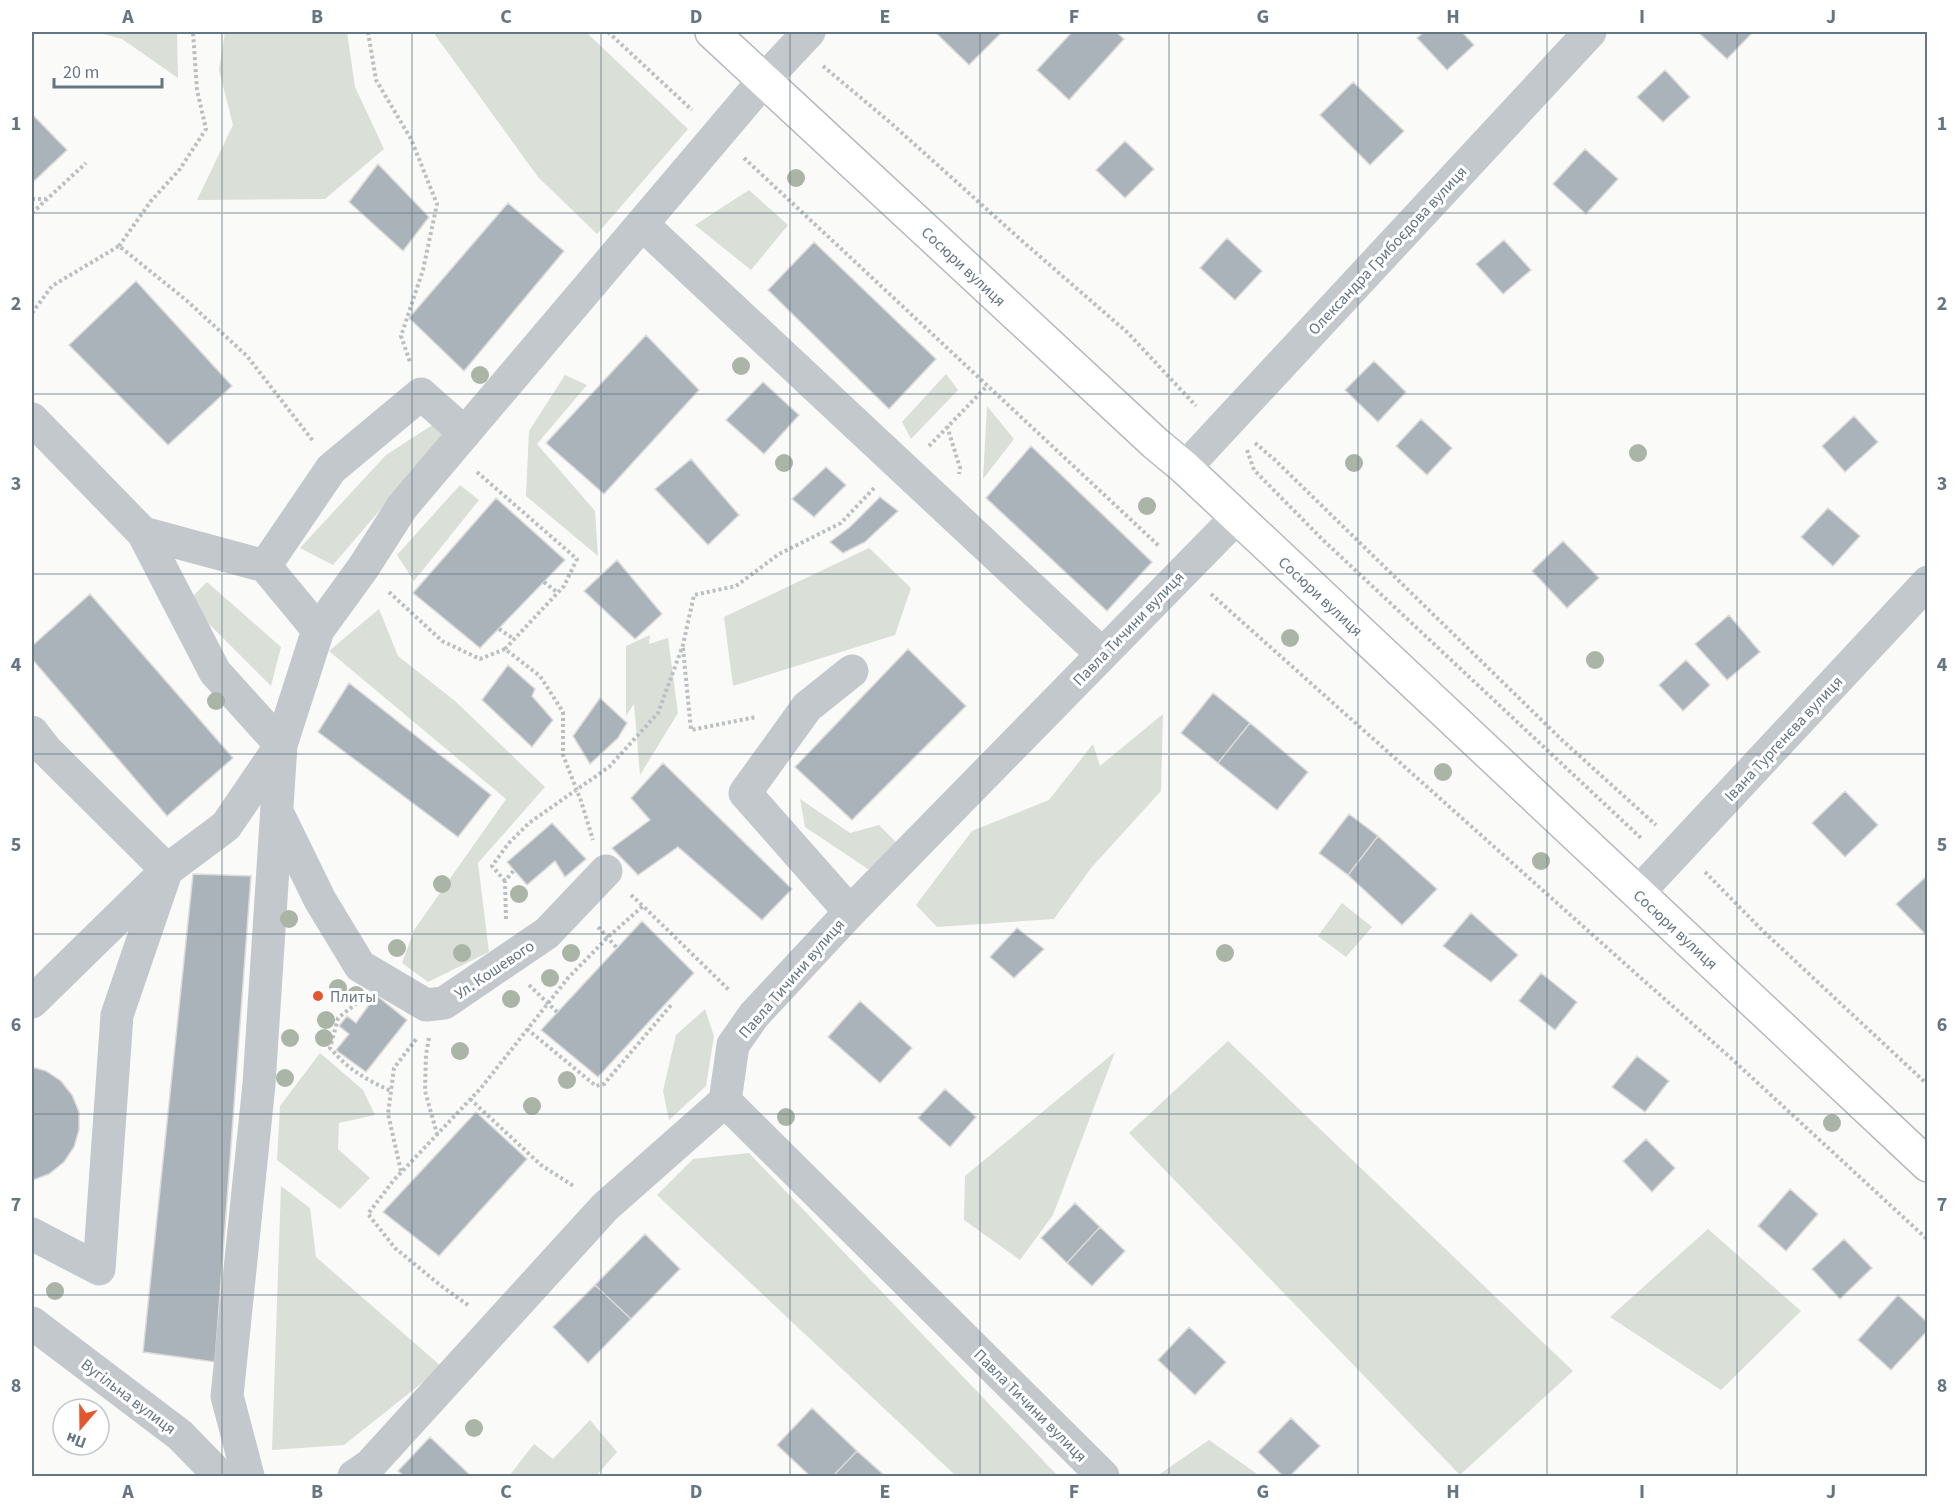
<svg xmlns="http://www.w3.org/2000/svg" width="1959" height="1508" font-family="'Source Sans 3',sans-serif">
<rect width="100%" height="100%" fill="#fafaf8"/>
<path fill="#dadfd7" d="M96,32H123V33L124,32H177L178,78L122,39Z
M225,32H347L355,87L384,149L325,199L197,200L233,125L219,70Z
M433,32H586L688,129L597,234L538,177Z
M749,190L788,225L751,270L695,225Z
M946,374L958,390L911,439L902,422Z
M565,375L587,385L537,444L595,511L598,556L526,496L529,431Z
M987,406L1014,439L983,479Z
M437,422L444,435L333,565L300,548L386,455Z
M460,485L479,500L414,581L397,555Z
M869,548L911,588L895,635L733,686L724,617Z
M207,582L281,647L271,686L187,602Z
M379,609L398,656L455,701L545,787L478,863L489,952L428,982L402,963L414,930L506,799L329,651Z
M650,635L649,644L668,638L678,713L640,775L634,704L626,716V646Z
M1163,714L1161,791L1091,868L1054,919L937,927L916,905L972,831L1049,800L1093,744L1100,766Z
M800,799L850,833L879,825L897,843L871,871L805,827Z
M1342,903L1372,927L1346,957L1318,936Z
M705,1009L714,1036L706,1086L669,1120L663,1091L676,1035Z
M1228,1041L1573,1371L1460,1475L1129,1133Z
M1115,1052L1053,1215L1020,1260L964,1220L965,1176Z
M320,1053L363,1090L375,1115L339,1123L338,1149L370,1178L340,1209L277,1160L280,1106Z
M749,1153L1058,1476H956L657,1195L693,1159Z
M281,1186L310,1208L316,1257L442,1367L344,1445L272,1450Z
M1708,1229L1801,1311L1721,1390L1610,1317Z
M590,1420L617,1452L596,1476H509L534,1444L553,1459Z
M1209,1440L1260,1476H1157Z"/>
<path fill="#aab3b9" stroke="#dcdcda" stroke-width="1.5" d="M935,32H1002L969,65Z
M1072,32H1116L1124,39L1069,100L1037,70Z
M1424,32H1462L1474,45L1447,70L1417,38Z
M1698,32H1753L1727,59Z
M1665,70L1690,97L1663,122L1637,97Z
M1353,82L1404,131L1370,165L1320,115Z
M32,114L67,150L32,183Z
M1125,141L1154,169L1125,198L1096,170Z
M1585,149L1618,179L1586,214L1553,184Z
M378,164L429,217L403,251L349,202Z
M508,203L564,251L464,371L409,318Z
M1227,238L1262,271L1235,300L1200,268Z
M1504,240L1531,270L1503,294L1476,264Z
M814,242L936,359L889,409L768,290Z
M136,281L232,386L168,445L69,345Z
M646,335L699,390L604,494L546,443Z
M1374,361L1406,392L1378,422L1345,390Z
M763,382L799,415L764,454L726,420Z
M1854,416L1878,442L1845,472L1822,446Z
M1421,419L1452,448L1427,475L1396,446Z
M1031,446L1152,562L1107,611L986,498Z
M691,459L739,515L708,545L655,489Z
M826,467L846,485L814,517L792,499Z
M880,497L898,511L865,542L843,553L830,542L850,527Z
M496,498L565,560L480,648L413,593Z
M1828,508L1860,536L1833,566L1801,537Z
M1563,541L1599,578L1567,608L1532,571Z
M617,560L662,614L635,639L584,591Z
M90,594L233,758L167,816L32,659V646Z
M1729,615L1760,652L1727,680L1695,644Z
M908,649L966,706L852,820L795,767Z
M1686,660L1710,685L1683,711L1659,685Z
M508,665L535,689L532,696L553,720L532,747L482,700Z
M349,683L491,795L458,837L318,732Z
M1213,693L1250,723L1218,763L1181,733Z
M600,698L627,723L618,738L590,764L573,736Z
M1250,723L1308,772L1277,810L1218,763Z
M663,763L792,889L762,920L678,847L638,875L612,848L650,820L631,798Z
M1845,791L1878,825L1845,857L1812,823Z
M1349,814L1378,836L1348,875L1319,853Z
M552,823L586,859L565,877L555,861L527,885L507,862Z
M1378,836L1437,889L1402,925L1348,875Z
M193,874L251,876L215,1362L143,1352Z
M1928,875V932L1925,934L1896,904Z
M1471,913L1518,955L1491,982L1443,946Z
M642,921L694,973L598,1077L541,1030Z
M1017,928L1044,949L1014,978L990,957Z
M1541,973L1577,1002L1555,1030L1519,1001Z
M376,995L407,1020L366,1072L336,1050L349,1034L339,1026L347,1016L356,1023Z
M860,1001L912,1048L880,1083L828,1037Z
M1637,1056L1669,1081L1645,1112L1612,1087Z
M32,1067L46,1071L61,1081L72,1095L79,1112V1130L74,1147L64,1162L49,1174L33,1180Z
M945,1089L976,1117L950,1147L918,1118Z
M476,1112L527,1159L439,1256L383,1212Z
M1646,1139L1675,1168L1652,1192L1623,1161Z
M1790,1189L1818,1214L1786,1251L1758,1226Z
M1075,1203L1100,1227L1067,1263L1041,1238Z
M1100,1227L1125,1251L1092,1286L1067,1263Z
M645,1234L680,1269L631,1319L595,1285Z
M1844,1239L1872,1268L1840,1299L1812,1269Z
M595,1285L631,1319L588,1363L553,1327Z
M1898,1295L1928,1323V1330L1891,1370L1858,1340Z
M1189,1327L1226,1362L1195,1395L1158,1360Z
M812,1408L857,1451L833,1476H810L777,1445Z
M1291,1418L1320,1446L1290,1476H1283L1258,1452Z
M430,1437L471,1476H404L398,1471Z
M857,1451L885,1476H833Z"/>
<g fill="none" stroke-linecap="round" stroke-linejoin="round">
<defs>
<path id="major" d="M712,32L1155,443L1185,468L1928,1165"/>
</defs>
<use href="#major" stroke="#b5babe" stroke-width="36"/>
<path stroke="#bbbfc2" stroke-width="4" stroke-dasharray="3 3" stroke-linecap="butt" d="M368,32L376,80L411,139L437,204L423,270L401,336L410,362
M608,32L692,110
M823,66L892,124L1021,240L1128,333L1196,406
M744,158L1159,546
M32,199H46
M32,213L86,163
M119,246L151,201L180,169L206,129L197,90L193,32
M32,313L52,286L119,246L186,300L247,356L313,441
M947,426L960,468L959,474
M1255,443L1275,460L1563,741L1656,825
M929,446L987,386
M1247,450L1254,470L1322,539L1642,839
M477,472L577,559L564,586L505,649
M544,582L558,593
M389,592L442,641L480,659L505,649L540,676L563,712V755L581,801L593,840
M1211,594L1734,1061L1928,1240
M499,629L514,639
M683,648L691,730L756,717
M1705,872L1764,932L1928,1085
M505,881L492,866L508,844L529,823L609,767L658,713L683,645L694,595L736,586L779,554L841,523L874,488
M631,895L643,906
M506,919L505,881L514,870
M598,927L617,948
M529,985L557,1012
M357,1003L338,1018L330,1048C349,1070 365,1079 391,1091
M527,1029L596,1086L604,1084L672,1004
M429,1038L426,1055L425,1091L437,1134
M470,1099L541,1165L575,1187
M401,1171L388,1114L394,1068L417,1038
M468,1305L440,1285L395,1248L368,1214L393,1181L481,1088L568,978L608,937L643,906L730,991"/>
<path stroke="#c3c8cc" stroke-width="33" d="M642,224L1102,654
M32,419L143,533L265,566L318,630
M1185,468L1590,32
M265,566L331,469L421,394L465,433
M32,732L46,750L167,870
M278,814L320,900L360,966L426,1005L444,1003L547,933L606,871
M1638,893L1928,582
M850,912L745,793L807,707L852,671
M32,1002L167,870L226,826L281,745L215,672L143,533
M32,1234L99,1269L117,1015L164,878
M32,1323L180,1435L220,1476
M248,1476L227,1396L259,1084L281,745L318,630L363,568L402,507L764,80L809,32
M354,1476L370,1465L605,1207L725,1101
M1103,1476L725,1101L733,1045L754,1015L850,912L1237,517"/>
<use href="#major" stroke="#fff" stroke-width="33"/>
</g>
<g fill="#aab4a7">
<circle cx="796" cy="178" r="9"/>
<circle cx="741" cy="366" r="9"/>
<circle cx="480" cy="375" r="9"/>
<circle cx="1638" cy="453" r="9"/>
<circle cx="784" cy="463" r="9"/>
<circle cx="1354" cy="463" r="9"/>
<circle cx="1147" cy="506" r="9"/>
<circle cx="1290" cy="638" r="9"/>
<circle cx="1595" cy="660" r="9"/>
<circle cx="216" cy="701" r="9"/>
<circle cx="1443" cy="772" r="9"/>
<circle cx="1541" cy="861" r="9"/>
<circle cx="442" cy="884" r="9"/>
<circle cx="519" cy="894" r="9"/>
<circle cx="289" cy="919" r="9"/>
<circle cx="397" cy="948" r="9"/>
<circle cx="462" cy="953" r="9"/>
<circle cx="571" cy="953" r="9"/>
<circle cx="1225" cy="953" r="9"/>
<circle cx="550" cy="978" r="9"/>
<circle cx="338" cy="988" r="9"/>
<circle cx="356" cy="995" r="9"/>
<circle cx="511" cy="999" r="9"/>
<circle cx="326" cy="1020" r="9"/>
<circle cx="290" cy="1038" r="9"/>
<circle cx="324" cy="1038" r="9"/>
<circle cx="460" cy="1051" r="9"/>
<circle cx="285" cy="1078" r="9"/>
<circle cx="567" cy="1080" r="9"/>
<circle cx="532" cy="1106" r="9"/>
<circle cx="786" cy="1117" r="9"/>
<circle cx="1832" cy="1123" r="9"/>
<circle cx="55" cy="1291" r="9"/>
<circle cx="474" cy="1428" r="9"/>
</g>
<path fill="none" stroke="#657683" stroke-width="1.5" stroke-opacity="0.55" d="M222,32V1476M412,32V1476M601,32V1476M790,32V1476M980,32V1476M1169,32V1476M1358,32V1476M1547,32V1476M1737,32V1476M32,213H1928M32,394H1928M32,574H1928M32,754H1928M32,934H1928M32,1114H1928M32,1295H1928"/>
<circle fill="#e4572e" stroke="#fff" stroke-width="2" cx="318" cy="996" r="6"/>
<g text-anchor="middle" stroke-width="6" stroke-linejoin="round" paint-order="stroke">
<g font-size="16" fill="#657683" stroke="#fff">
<text transform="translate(1387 250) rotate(-47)" y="6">Олександра Грибоєдова вулиця</text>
<text transform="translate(964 266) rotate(43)" y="6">Сосюри вулиця</text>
<text transform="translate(1321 596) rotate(43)" y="6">Сосюри вулиця</text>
<text transform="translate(1128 628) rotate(-46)" y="6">Павла Тичини вулиця</text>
<text transform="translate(1783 738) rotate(-47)" y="6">Івана Тургенєва вулиця</text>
<text transform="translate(1676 929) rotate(43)" y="6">Сосюри вулиця</text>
<text transform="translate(494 969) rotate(-34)" y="6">Ул. Кошевого</text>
<text transform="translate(791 978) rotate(-49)" y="6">Павла Тичини вулиця</text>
<text transform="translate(129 1396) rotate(37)" y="6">Вугільна вулиця</text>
<text transform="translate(1031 1405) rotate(45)" y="6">Павла Тичини вулиця</text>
</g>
<g font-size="16" fill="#657683" stroke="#fff" text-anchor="start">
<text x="330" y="1002">Плиты</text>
</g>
</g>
<rect width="1959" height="1508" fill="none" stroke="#ffffff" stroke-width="66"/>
<g transform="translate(81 1427) rotate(200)"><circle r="28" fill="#ffffff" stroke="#c1c8cd" stroke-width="1.5"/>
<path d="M0-4.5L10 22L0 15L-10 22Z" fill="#e4572e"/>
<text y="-9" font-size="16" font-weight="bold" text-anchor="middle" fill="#657683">Пн</text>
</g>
<path d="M54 78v9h108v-9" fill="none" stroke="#657683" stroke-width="3"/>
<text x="63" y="78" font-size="18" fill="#657683" stroke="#ffffff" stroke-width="4.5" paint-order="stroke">20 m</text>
<rect x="33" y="33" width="1893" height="1442" fill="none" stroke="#657683" stroke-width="2"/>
<g font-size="20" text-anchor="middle" font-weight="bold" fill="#657683">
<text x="128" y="23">A</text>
<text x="317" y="23">B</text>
<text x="506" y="23">C</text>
<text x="696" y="23">D</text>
<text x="885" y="23">E</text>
<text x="1074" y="23">F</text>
<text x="1263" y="23">G</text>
<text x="1453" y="23">H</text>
<text x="1642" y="23">I</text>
<text x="1831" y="23">J</text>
<text x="16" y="130">1</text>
<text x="1942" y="130">1</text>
<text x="16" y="310">2</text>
<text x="1942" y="310">2</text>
<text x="16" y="490">3</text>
<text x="1942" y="490">3</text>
<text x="16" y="671">4</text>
<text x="1942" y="671">4</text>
<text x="16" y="851">5</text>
<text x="1942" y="851">5</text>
<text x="16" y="1031">6</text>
<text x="1942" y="1031">6</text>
<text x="16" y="1211">7</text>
<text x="1942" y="1211">7</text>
<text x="16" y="1392">8</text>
<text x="1942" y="1392">8</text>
<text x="128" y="1498">A</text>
<text x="317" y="1498">B</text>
<text x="506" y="1498">C</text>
<text x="696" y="1498">D</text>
<text x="885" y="1498">E</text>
<text x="1074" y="1498">F</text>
<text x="1263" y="1498">G</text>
<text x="1453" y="1498">H</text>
<text x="1642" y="1498">I</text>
<text x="1831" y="1498">J</text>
</g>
</svg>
